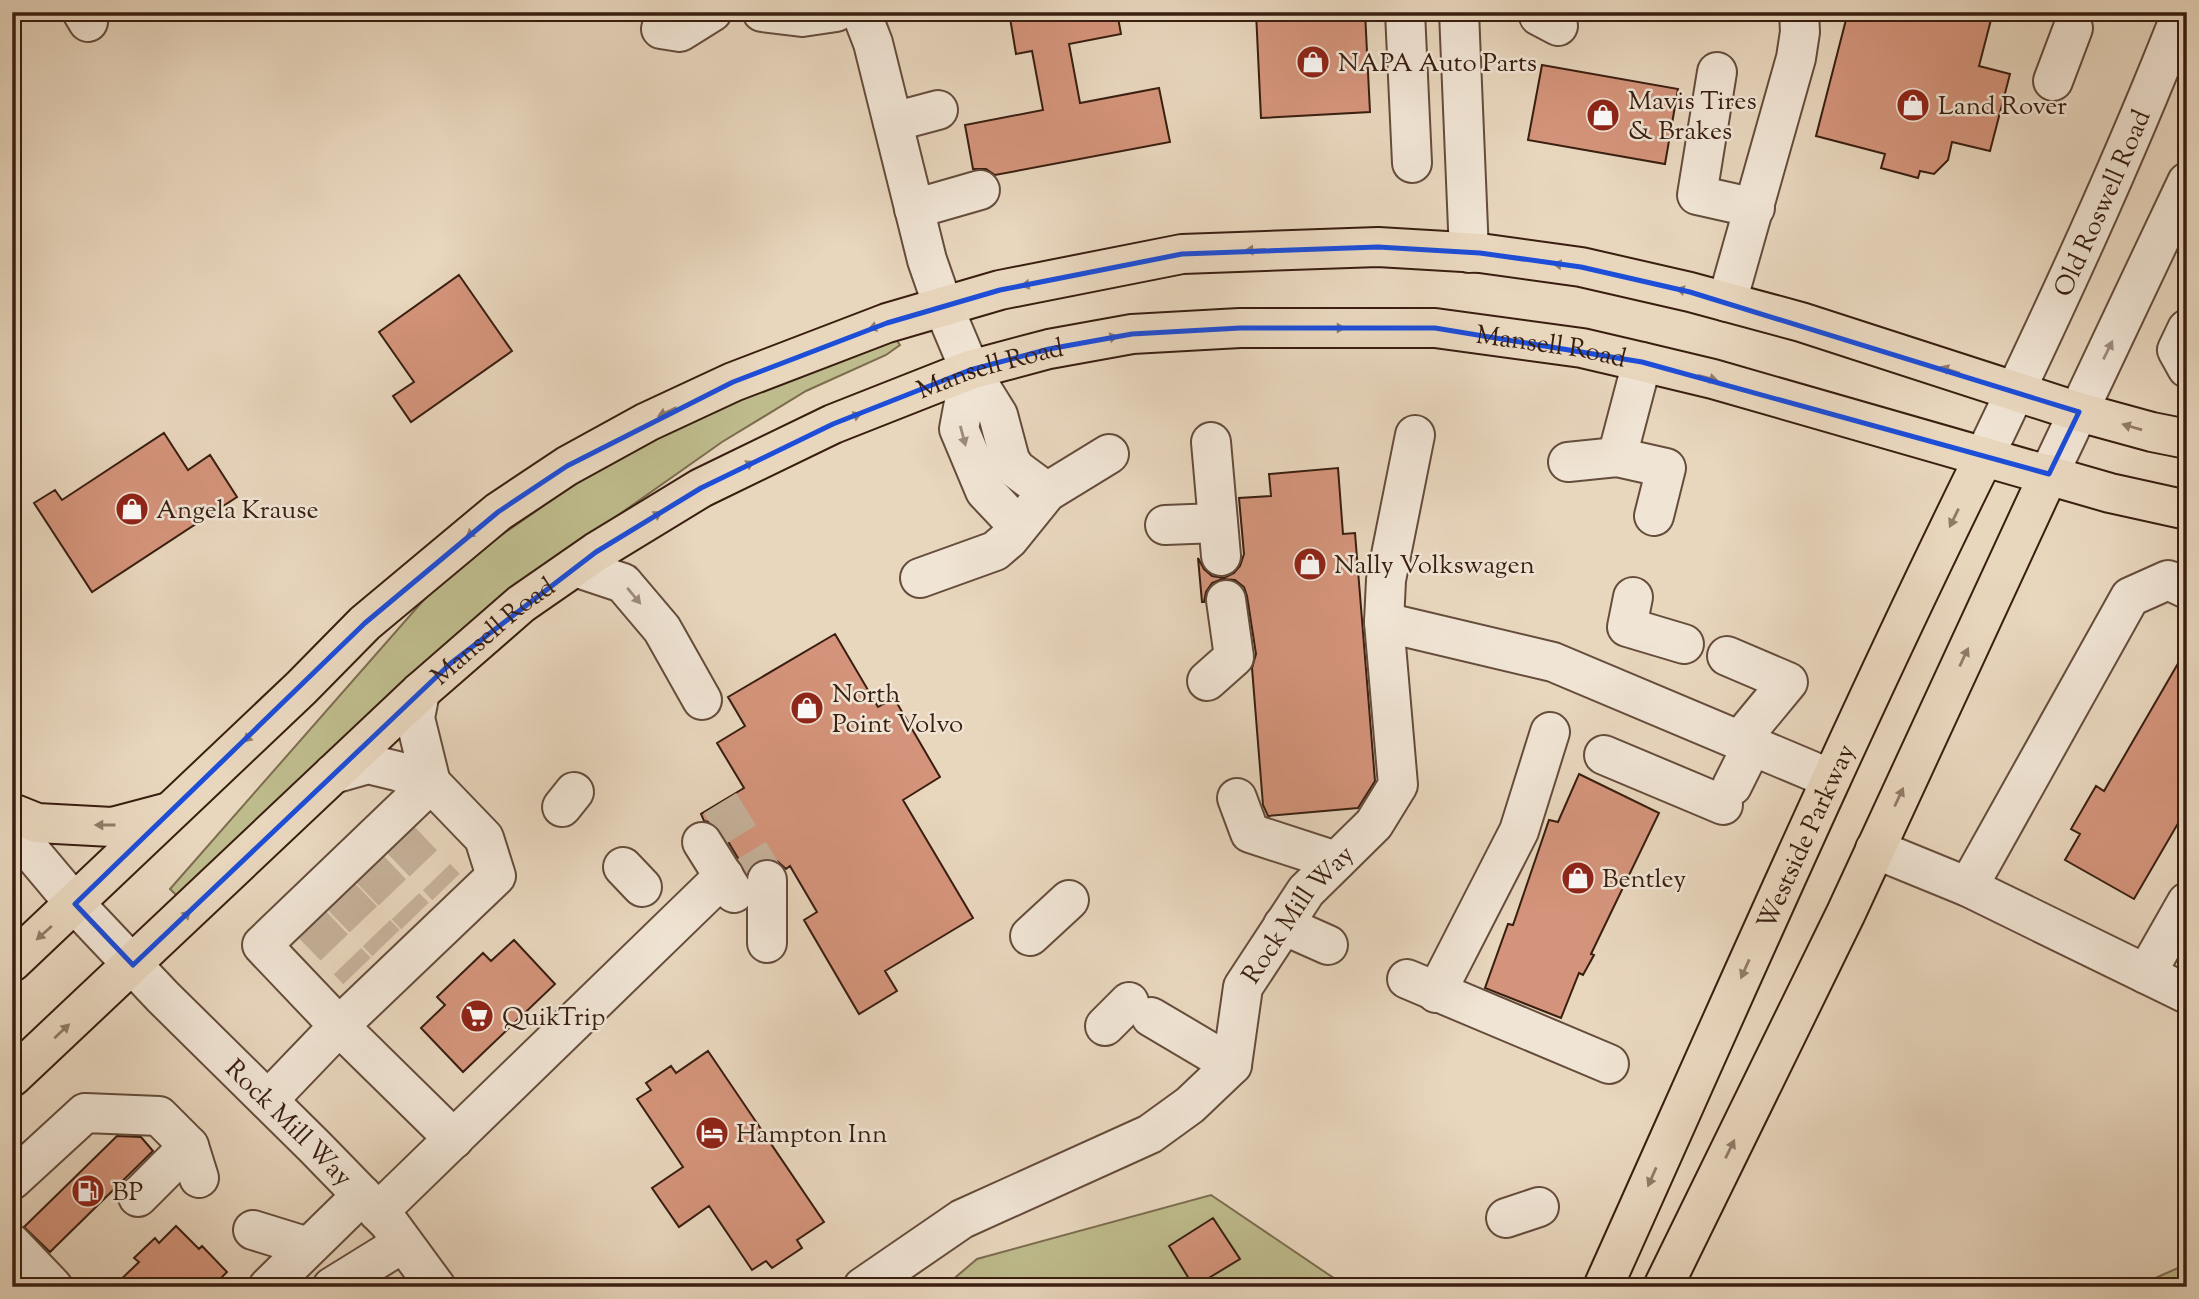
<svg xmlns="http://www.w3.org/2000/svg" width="2199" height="1299" font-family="'Sorts Mill Goudy',serif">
<rect width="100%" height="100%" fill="#e8d6bd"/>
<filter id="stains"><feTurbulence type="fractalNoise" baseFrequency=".00286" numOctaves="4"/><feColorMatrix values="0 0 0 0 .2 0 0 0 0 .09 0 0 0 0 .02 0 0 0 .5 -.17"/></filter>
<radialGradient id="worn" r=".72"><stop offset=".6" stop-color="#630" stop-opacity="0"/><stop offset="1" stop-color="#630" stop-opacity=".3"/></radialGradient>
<path fill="#bebb8c" stroke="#7c6c4e" stroke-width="2" d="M895,338L900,345L886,355L806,391L722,442L607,523L181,896L175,894L170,889L428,595L474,554L614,457L700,414Z
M1211,1195L1347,1287H944L977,1259Z
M2187,1264V1287H2135Z"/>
<path fill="#d4947b" stroke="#391e10" stroke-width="2" d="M1009,12H1117L1121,34L1069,44L1080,103L1159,88L1170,142L995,175L986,169H973L965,125L1043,110L1032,51L1016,54Z
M1256,12H1365L1370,112L1261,118Z
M1848,12H1993L1979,66L2010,74L1990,151L1952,142L1948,160L1934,174L1920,171L1918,178L1881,168L1885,154L1816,136Z
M1542,65L1678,89L1665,164L1528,140Z
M459,275L512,351L411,422L393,396L414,382L379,332Z
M164,433L188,470L210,455L237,497L92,592L34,503L55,490L62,500Z
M1338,468L1343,534L1355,533L1375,781L1358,808L1268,816L1263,805L1252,668L1256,654L1247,596L1244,587L1235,580L1222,579L1212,583L1206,592L1204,602H1202L1198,558L1204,569L1212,576L1224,578L1234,573L1240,566L1244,554L1239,498L1271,496L1269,474Z
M835,634L878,707L894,698L940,777L903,800L973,918L885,971L897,991L859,1014L804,920L817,912L790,866L786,869L777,861L766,858L756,861L747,873L721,830L713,823L704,821L701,814L744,788L717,743L745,726L728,697Z
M2187,648V808L2134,899L2065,860L2080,834L2071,829L2096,786L2104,791Z
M1579,774L1659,813L1591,954L1594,955L1583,975L1579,973L1561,1018L1485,988L1508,924L1513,925L1549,820L1558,822Z
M514,940L555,984L463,1072L421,1028L445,1005L437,997L483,953L491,961Z
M708,1051L824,1222L797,1240L802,1248L772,1268L766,1261L752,1270L709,1206L679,1227L652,1188L683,1167L637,1099L651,1090L646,1083L671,1066L676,1073Z
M117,1136L141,1137L153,1151L50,1252L24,1227Z
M1213,1218L1240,1259L1194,1287L1169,1246Z
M176,1226L199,1249L202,1246L227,1272L212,1287H113L139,1262L134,1258L155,1238L159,1243Z"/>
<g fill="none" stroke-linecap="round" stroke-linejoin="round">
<path stroke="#c5b19a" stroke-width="38" stroke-dasharray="38 19" stroke-linecap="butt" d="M720,803L767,880
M397,836L446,887
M366,865L415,916
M337,892L386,943
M308,920L357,971"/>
<defs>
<g id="minor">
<path d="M82,12L88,22"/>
<path d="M762,12L802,17L836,12"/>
<path d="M861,12L873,43L927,260L943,306L970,370L998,415L1010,460L1016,469L1047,492"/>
<path d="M1405,12L1412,163"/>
<path d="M1459,12L1469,253"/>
<path d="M1539,12V16L1558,26"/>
<path d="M661,29L680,32L712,12"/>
<path d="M1717,72L1697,195L1755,208"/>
<path d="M2053,81L2073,28"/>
<path d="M893,122L938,110"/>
<path d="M914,209L980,190"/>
<path d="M1727,302L1796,58L1800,32L1799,12"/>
<path d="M2187,329L2177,350L2187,368"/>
<path d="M970,370L959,429L985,491L1018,526"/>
<path d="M1211,442L1221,556"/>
<path d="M1617,457L1642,362"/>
<path id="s1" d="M1984,457C2054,311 2123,163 2182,12"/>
<path d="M1568,462L1617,457L1666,468L1654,516"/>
<path d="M2049,474L2187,182"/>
<path d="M1165,525L1217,523"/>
<path d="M575,567L623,583L662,629L702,700"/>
<path d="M920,578L995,551L1009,539L1047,492L1109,454"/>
<path d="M1633,597L1627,627L1684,644"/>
<path d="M1384,622L1553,662L1831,779"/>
<path d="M1727,656L1788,682L1740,740"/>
<path d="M1207,681L1234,657L1226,600"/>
<path d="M420,692L415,718L431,783"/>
<path d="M1604,755L1723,805"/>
<path d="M333,774L368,764L397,771L431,783L484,838L496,876L339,1026L454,1139"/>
<path d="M1732,786L1752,746"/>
<path d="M1237,798L1250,833L1336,861"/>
<path d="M562,807L574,792"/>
<path id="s2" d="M12,829L75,904L163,997L315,1147L389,1223L436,1287"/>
<path d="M702,842L734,893"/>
<path d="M1875,849L1968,887L2130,597L2168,580L2187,589"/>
<path d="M623,867L642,887"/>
<path d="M1968,887L2187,994"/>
<path d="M1283,925L1328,945"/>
<path d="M1030,936L1069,900"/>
<path d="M767,943V880"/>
<path d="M2146,974L2187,902"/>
<path d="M1407,979L1609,1064"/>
<path d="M1436,993L1519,831L1550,732"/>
<path d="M1151,1017L1232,1065"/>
<path d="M1105,1026L1129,1002"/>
<path d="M268,1100L339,1026L262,945L431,783"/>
<path d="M12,1180L85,1113L159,1116L189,1146L199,1178"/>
<path d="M138,1197L189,1146"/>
<path d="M378,1212L724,876"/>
<path d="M1506,1218L1539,1207"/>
<path d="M253,1230L308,1247"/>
<path d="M12,1244L53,1287"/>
<path d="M268,1287L362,1195"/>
<path d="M332,1287L403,1243"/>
<path id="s3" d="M863,1287L962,1219L1150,1134L1190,1105L1232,1065L1243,987L1306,891L1374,824L1398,785L1384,622L1386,580L1415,435"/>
</g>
<g id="major">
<path d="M12,813L37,823L112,827L165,813"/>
<path d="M12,962L301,688L365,623L498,512L567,466L647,422L733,382L887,323L1000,290L1182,254L1378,247L1480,253L1581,267L1690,292L1801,322L2079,412L2152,432L2187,439"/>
<path id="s4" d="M12,1077L420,692L521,604L596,552L701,488L833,424L970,370L1049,349L1132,334L1240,328H1435L1582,348L1642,362L1713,379L2110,493L2187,510"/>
<path id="s5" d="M1603,1287C1728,1009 1849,730 1984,457"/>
<path d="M1663,1287L1846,913L2049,474"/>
</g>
</defs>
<use href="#minor" stroke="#654c3b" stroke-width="42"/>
<use href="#major" stroke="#391e10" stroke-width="42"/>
<use href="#minor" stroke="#f0e4d4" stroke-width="38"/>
<use href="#major" stroke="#e8d6bd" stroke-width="38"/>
</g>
<defs><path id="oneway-solid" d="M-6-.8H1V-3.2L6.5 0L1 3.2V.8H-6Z" transform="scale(1.75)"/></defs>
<g fill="#907a66">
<use href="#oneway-solid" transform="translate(1255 250) rotate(177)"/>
<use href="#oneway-solid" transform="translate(1563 265) rotate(-172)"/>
<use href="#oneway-solid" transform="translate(1031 284) rotate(169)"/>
<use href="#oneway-solid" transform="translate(1686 291) rotate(-166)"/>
<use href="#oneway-solid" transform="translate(878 326) rotate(161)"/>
<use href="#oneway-solid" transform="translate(1335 328)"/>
<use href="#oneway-solid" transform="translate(1108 338) rotate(-11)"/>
<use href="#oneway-solid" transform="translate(1950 370) rotate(-162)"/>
<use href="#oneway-solid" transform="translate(1708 378) rotate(15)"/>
<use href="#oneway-solid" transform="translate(667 412) rotate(155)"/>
<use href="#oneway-solid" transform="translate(852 417) rotate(-22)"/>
<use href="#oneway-solid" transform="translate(2132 427) rotate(-164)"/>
<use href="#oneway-solid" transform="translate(745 466) rotate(-26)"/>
<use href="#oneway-solid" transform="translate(653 517) rotate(-31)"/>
<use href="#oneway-solid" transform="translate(1954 518) rotate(116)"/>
<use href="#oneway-solid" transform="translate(474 531) rotate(141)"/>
<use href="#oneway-solid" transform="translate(1964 657) rotate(-65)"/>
<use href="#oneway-solid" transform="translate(251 735) rotate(137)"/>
<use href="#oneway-solid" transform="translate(1899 797) rotate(-65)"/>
<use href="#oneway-solid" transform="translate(105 825) rotate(180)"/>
<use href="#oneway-solid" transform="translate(183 918) rotate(-44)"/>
<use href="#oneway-solid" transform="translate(44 933) rotate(138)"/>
<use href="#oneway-solid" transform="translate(1745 969) rotate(114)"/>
<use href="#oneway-solid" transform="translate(62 1031) rotate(-43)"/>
<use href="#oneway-solid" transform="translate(1730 1149) rotate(-64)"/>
<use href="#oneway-solid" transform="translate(1652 1177) rotate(114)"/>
</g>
<g fill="#9e8b7c">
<use href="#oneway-solid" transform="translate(2108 350) rotate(-64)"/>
<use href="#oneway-solid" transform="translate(963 436) rotate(75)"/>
<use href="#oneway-solid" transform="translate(634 596) rotate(50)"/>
</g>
<path fill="none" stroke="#1d4ed8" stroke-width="5" stroke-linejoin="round" d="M1378,247L1480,253L1581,267L1690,292L2079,412L2049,474L1642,362L1435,328H1240L1132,334L1049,349L970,370L833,424L701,488L596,552L451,663L133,965L75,904L365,623L498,512L567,466L733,382L887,323L1000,290L1182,254Z"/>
<defs>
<symbol id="shop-disc" viewBox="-11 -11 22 22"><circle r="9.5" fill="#8f2418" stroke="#f0e4d4"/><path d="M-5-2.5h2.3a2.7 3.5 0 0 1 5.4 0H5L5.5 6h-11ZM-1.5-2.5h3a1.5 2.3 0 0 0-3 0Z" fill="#fff"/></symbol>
<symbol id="supermarket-disc" viewBox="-11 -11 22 22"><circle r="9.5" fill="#8f2418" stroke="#f0e4d4"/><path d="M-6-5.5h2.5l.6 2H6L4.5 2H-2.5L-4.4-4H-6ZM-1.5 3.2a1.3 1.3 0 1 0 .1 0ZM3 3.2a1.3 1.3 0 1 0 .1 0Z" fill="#fff"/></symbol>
<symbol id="hotel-disc" viewBox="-11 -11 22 22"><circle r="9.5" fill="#8f2418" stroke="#f0e4d4"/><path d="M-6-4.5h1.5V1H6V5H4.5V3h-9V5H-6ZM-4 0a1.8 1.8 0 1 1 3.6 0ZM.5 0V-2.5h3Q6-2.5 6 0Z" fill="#fff"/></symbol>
<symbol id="fuel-disc" viewBox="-11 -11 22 22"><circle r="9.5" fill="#8f2418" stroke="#f0e4d4"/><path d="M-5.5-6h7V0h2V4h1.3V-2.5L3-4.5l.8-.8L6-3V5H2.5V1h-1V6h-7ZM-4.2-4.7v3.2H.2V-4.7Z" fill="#fff"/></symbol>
</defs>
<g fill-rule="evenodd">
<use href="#shop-disc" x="1294" y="43" width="38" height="38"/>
<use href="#shop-disc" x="1894" y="86" width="38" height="38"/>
<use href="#shop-disc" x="1584" y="96" width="38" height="38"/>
<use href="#shop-disc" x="113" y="490" width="38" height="38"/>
<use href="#shop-disc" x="1291" y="545" width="38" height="38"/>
<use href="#shop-disc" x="788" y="689" width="38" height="38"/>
<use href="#shop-disc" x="1559" y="859" width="38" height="38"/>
<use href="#supermarket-disc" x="458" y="997" width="38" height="38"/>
<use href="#hotel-disc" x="693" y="1114" width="38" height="38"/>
<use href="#fuel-disc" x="69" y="1172" width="38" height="38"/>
</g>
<g text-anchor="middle" stroke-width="5" stroke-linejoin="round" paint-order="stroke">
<g font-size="26" fill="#391e10" stroke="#f0e4d4" text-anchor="start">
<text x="1338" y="71">NAPA Auto Parts</text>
<text x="1628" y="109">Mavis Tires<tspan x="1628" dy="30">&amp; Brakes</tspan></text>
<text x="1938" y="114">Land Rover</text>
<text x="156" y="518">Angela Krause</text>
<text x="1334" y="573">Nally Volkswagen</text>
<text x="832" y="702">North<tspan x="832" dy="30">Point Volvo</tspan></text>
<text x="1602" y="887">Bentley</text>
<text x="502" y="1025">QuikTrip</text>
<text x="736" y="1142">Hampton Inn</text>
<text x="112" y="1200">BP</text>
</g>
<g font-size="26" fill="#391e10" stroke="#f0e4d4">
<text dy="9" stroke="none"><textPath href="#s1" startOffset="280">Old Roswell Road</textPath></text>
<text dy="9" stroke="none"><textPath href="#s4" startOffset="1790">Mansell Road</textPath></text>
<text dy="9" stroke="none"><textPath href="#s4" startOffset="1223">Mansell Road</textPath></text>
<text dy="9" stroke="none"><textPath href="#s4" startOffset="656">Mansell Road</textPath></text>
<text dy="9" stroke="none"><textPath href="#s5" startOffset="494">Westside Parkway</textPath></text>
<text dy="9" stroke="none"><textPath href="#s3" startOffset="604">Rock Mill Way</textPath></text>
<text dy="9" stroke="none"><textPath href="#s2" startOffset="404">Rock Mill Way</textPath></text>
</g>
</g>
<rect width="2199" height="1299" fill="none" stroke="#e8d6bd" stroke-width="42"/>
<rect x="14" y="14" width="2171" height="1271" fill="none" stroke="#391e10" stroke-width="3.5"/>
<rect x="21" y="21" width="2157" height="1257" fill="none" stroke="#391e10" stroke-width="2"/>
<rect width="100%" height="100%" filter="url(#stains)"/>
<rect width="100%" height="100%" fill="url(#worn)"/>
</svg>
